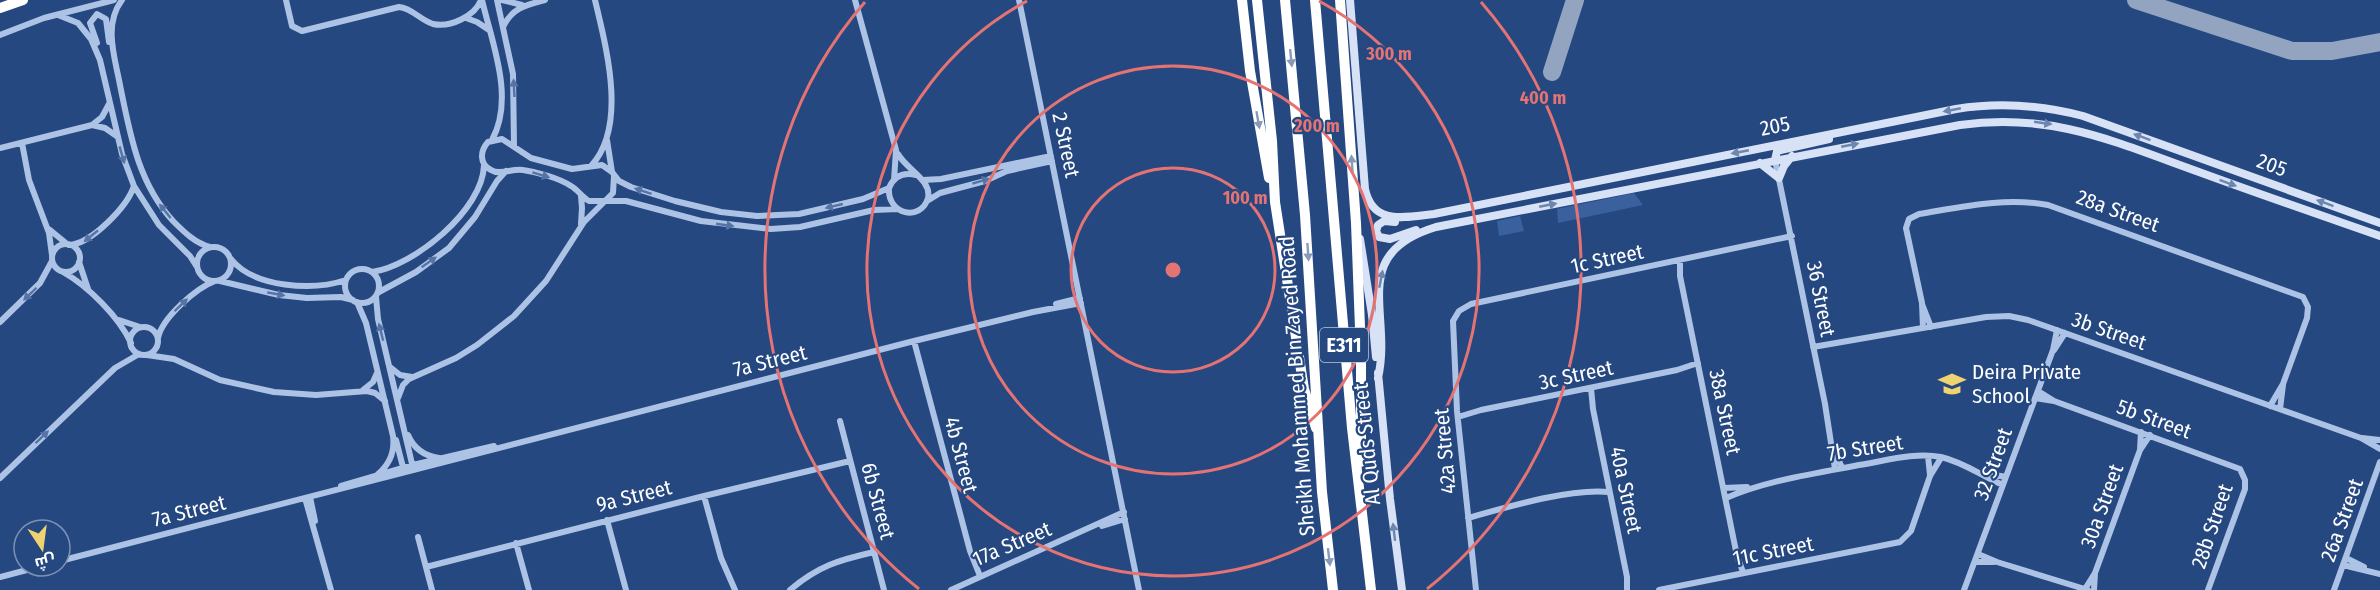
<svg xmlns="http://www.w3.org/2000/svg" width="2380" height="590" font-family="'Fira Sans Condensed',Cairo,sans-serif">
<rect width="100%" height="100%" fill="#264880"/>
<path fill="#3b609e" d="M1634,193L1643,205L1558,223L1557,209Z
M1520,216L1524,231L1499,236L1497,221Z"/>
<g fill="none" stroke-linecap="round" stroke-linejoin="round">
<path stroke="#92a4c0" stroke-width="18" d="M2136,0L2292,51H2332L2380,42
M1552,72L1575,0"/>
<path stroke="#adc3e6" stroke-width="6" d="M122,0C103,25 115,58 120,85C130,134 138,183 173,221C184,232 195,243 210,247
M286,0L292,26L302,31L399,7C412,8 420,20 433,24C450,28 475,16 481,0
M482,0C492,43 515,98 492,140
M497,0L513,74L514,146
M502,0L522,5
M855,0L896,150L894,180
M1019,0L1139,590
M58,15L78,23L91,39L100,60L122,154L134,186L159,225L190,256L197,267
M466,18L477,22L489,30
M503,27C512,8 526,5 545,0
M0,35L44,18L114,0
M97,43L90,23L97,14L106,19L109,42
M92,125L105,128L118,137
M607,140L612,172
M22,143L29,180L49,233L52,255
M0,148L92,125L102,117L109,104
M898,154C906,169 932,180 928,198C921,222 887,215 889,188C894,176 903,172 916,175
M1775,160L1825,404L1835,469
M591,166C628,126 606,47 595,0
M923,180L941,179L1051,156
M889,188L863,199L799,214L757,216L721,212L675,201L631,187L619,181L612,172L602,165L572,169L531,158L502,139L488,142C480,151 479,164 491,170C500,176 512,168 523,170C537,172 559,178 571,186C578,190 582,197 589,201H626L701,221L771,229L800,227L874,210L898,209
M581,196L582,208L581,224
M927,201L940,193L985,181L1007,171L1052,161
M50,230L67,244
M52 258a14 14 0 1 1 28 0a14 14 0 1 1-28 0Z
M69,245C91,244 127,207 134,186
M197 264a17 17 0 1 1 34 0a17 17 0 1 1-34 0Z
M231,259C254,288 313,291 346,280
M1680,261V276L1737,556L1743,572
M79,262L88,289
M345 286a17 17 0 1 1 34 0a17 17 0 1 1-34 0Z
M63,272C88,286 119,317 131,343
M372,272C414,266 483,210 484,165
M220,281L279,295L307,298L341,297L353,300
M379,292L416,272L449,248L475,217L497,181L506,171
M376,297L378,319L413,468
M357,302L366,323L393,436C395,452 390,464 378,474
M1056,304L1080,298
M1922,304L1931,327
M119,320L140,327
M0,322L40,283L52,261
M130 341a14 14 0 1 1 28 0a14 14 0 1 1-28 0Z
M1923,328L1922,303L1906,228L1909,219L1919,214C1962,207 2004,197 2048,205L2303,297L2308,307L2307,318L2283,384L2270,406
M158,338C162,318 196,288 215,281
M914,341L970,551L980,576
M1813,347L1986,317L2009,316L2028,320L2361,438L2380,449
M2054,350L2065,333
M147,355L174,359L220,380L274,392L316,395L367,391L375,393L385,401
M390,367L400,375L412,377
M1591,388L1593,409L1627,577V590
M363,390L373,382L377,373
M2038,391L2054,401L2240,469L2245,480V489L2208,590
M398,398L403,385L409,379L456,358L477,345L514,316L546,281L584,222L613,193L614,176
M2035,398L2054,401
M2280,409L2283,385
M1458,417L1481,410L1677,370L1698,363
M840,421L884,590
M408,435C414,449 424,456 439,458
M2362,438L2380,440
M396,440L404,471
M1834,448L1842,468
M2140,450L2141,432
M1928,456L1930,475
M1984,473L2006,477
M0,478L115,368L139,354
M341,486L413,465L494,446
M1724,488L1747,487
M704,496L721,558L735,590
M310,497L315,521
M305,498L331,590
M1726,498C1768,480 1814,474 1859,465C1885,461 1914,452 1941,457C1966,463 1981,476 2003,485
M1468,518C1507,507 1570,488 1609,492
M607,520L626,590
M1102,526L1125,519
M418,537L432,590
M516,543L529,590
M1978,554L1997,562L2088,590
M2346,558L2364,567
M60,561L914,341L1033,312L1081,303
M1975,562H1994
M2343,565L2380,574
M426,567L704,496L850,461
M0,577L42,566
M2085,589L2095,573L2140,450L2150,435
M790,590C818,566 839,560 874,552
M951,590L1124,512
M1476,590L1457,411L1453,321L1459,311L1471,304L1792,236
M1659,590L1900,542L1911,531L1930,476L1941,458
M1964,590L2053,350L2057,330
M2094,590L2095,573
M2334,590L2380,462"/>
<path stroke="#d7e2f6" stroke-width="8" d="M1350,0L1365,189C1373,226 1405,217 1434,214L1956,109C2000,102 2041,105 2083,116L2380,223
M1775,160L1777,151L1829,139
M1760,163L1779,178L1784,166L1792,156
M1395,222L1384,221L1378,225L1376,231L1379,237L1390,239L1416,230
M1360,239L1372,315L1376,357
M1378,373L1390,499L1402,590
M1378,378C1393,313 1347,254 1436,227L1960,125C2052,112 2115,142 2199,172C2259,194 2320,215 2380,236"/>
<path stroke="#fff" stroke-width="10" d="M1242,0L1250,71L1269,178
M1257,0L1272,141L1275,202L1304,389L1316,428
M1285,0L1305,215L1322,492L1333,590
M1315,0L1352,428L1371,590
M1340,0L1356,223L1361,354V462
M0,8L23,0"/>
</g>
<defs><path id="oneway-solid" d="M-6-.8H1V-3.2L6.5 0L1 3.2V.8H-6Z" transform="scale(1.5)"/></defs>
<g fill="#889ab9">
<use href="#oneway-solid" transform="translate(1291 58) rotate(84)"/>
<use href="#oneway-solid" transform="translate(1258 120) rotate(80)"/>
<use href="#oneway-solid" transform="translate(1352 164) rotate(-94)"/>
<use href="#oneway-solid" transform="translate(1308 252) rotate(86)"/>
<use href="#oneway-solid" transform="translate(1329 557) rotate(83)"/>
</g>
<g fill="#5573a4">
<use href="#oneway-solid" transform="translate(514 88) rotate(-93)"/>
<use href="#oneway-solid" transform="translate(122 155) rotate(74)"/>
<use href="#oneway-solid" transform="translate(541 175) rotate(17)"/>
<use href="#oneway-solid" transform="translate(981 181) rotate(-17)"/>
<use href="#oneway-solid" transform="translate(643 191) rotate(-162)"/>
<use href="#oneway-solid" transform="translate(834 206) rotate(167)"/>
<use href="#oneway-solid" transform="translate(165 211) rotate(-129)"/>
<use href="#oneway-solid" transform="translate(725 225) rotate(8)"/>
<use href="#oneway-solid" transform="translate(91 236) rotate(141)"/>
<use href="#oneway-solid" transform="translate(429 262) rotate(-35)"/>
<use href="#oneway-solid" transform="translate(30 294) rotate(136)"/>
<use href="#oneway-solid" transform="translate(276 294) rotate(10)"/>
<use href="#oneway-solid" transform="translate(181 305) rotate(-44)"/>
<use href="#oneway-solid" transform="translate(381 332) rotate(-104)"/>
<use href="#oneway-solid" transform="translate(42 437) rotate(-44)"/>
</g>
<g fill="#6d86af">
<use href="#oneway-solid" transform="translate(1952 110) rotate(169)"/>
<use href="#oneway-solid" transform="translate(2043 123) rotate(8)"/>
<use href="#oneway-solid" transform="translate(2142 137) rotate(-160)"/>
<use href="#oneway-solid" transform="translate(1850 145) rotate(-11)"/>
<use href="#oneway-solid" transform="translate(1740 152) rotate(169)"/>
<use href="#oneway-solid" transform="translate(2228 183) rotate(20)"/>
<use href="#oneway-solid" transform="translate(2325 203) rotate(-160)"/>
<use href="#oneway-solid" transform="translate(1548 205) rotate(-11)"/>
<use href="#oneway-solid" transform="translate(1381 279) rotate(-79)"/>
<use href="#oneway-solid" transform="translate(1394 532) rotate(-97)"/>
</g>
<g fill="none" stroke="#e47373" stroke-width="3">
<circle cx="1173" cy="270" r="102"/>
<circle cx="1173" cy="270" r="204"/>
<path d="M1319 1A306 306 0 1 1 1027 1"/>
<path d="M919 589A408 408 0 0 1 865 2M1481 2A408 408 0 0 1 1427 589"/>
</g>
<defs>
<symbol id="school-bare" viewBox="-9 -9 18 18"><path d="M0-5L7-2L0 1L-7-2ZM-4 1L0 2.5L4 1V4Q0 6-4 4Z" fill="#efd372" stroke="#264880" stroke-width="2.5" paint-order="stroke"/></symbol>
</defs>
<g fill-rule="evenodd">
<use href="#school-bare" x="1933" y="365" width="38" height="38"/>
</g>
<g text-anchor="middle" stroke-width="4.5" stroke-linejoin="round" paint-order="stroke">
<rect fill="#264880" stroke="#bec8d9" stroke-width="1.5" x="1320" y="328" width="48" height="34" rx="4.5"/>
<g font-size="20" font-weight="bold" fill="#fff">
<text x="1344" y="352">E311</text>
</g>
<g font-size="21" fill="#fff" stroke="#264880">
<text transform="translate(1775 126) rotate(-11)" y="7">205</text>
<text transform="translate(1066 145) rotate(78)" y="7">2 Street</text>
<text transform="translate(2272 165) rotate(20)" y="7">205</text>
<text transform="translate(2118 211) rotate(20)" y="7">28a Street</text>
<text transform="translate(1607 259) rotate(-12)" y="7">1c Street</text>
<text transform="translate(1821 299) rotate(79)" y="7">36 Street</text>
<text transform="translate(2109 331) rotate(19)" y="7">3b Street</text>
<text transform="translate(770 361) rotate(-14)" y="7">7a Street</text>
<text transform="translate(1576 375) rotate(-12)" y="7">3c Street</text>
<text transform="translate(1297 386) rotate(-94)" y="7">Sheikh Mohammed Bin Zayed Road</text>
<text transform="translate(1725 412) rotate(78)" y="7">38a Street</text>
<text transform="translate(2154 419) rotate(20)" y="7">5b Street</text>
<text transform="translate(1367 444) rotate(-96)" y="7">Al Quds Street</text>
<text transform="translate(1865 448) rotate(-9)" y="7">7b Street</text>
<text transform="translate(1445 451) rotate(-95)" y="7">42a Street</text>
<text transform="translate(961 455) rotate(75)" y="7">4b Street</text>
<text transform="translate(1993 464) rotate(-70)" y="7">32 Street</text>
<text transform="translate(1626 490) rotate(78)" y="7">40a Street</text>
<text transform="translate(634 496) rotate(-14)" y="7">9a Street</text>
<text transform="translate(878 501) rotate(75)" y="7">6b Street</text>
<text transform="translate(2102 506) rotate(-70)" y="7">30a Street</text>
<text transform="translate(189 511) rotate(-14)" y="7">7a Street</text>
<text transform="translate(2342 520) rotate(-70)" y="7">26a Street</text>
<text transform="translate(2212 526) rotate(-71)" y="7">28b Street</text>
<text transform="translate(1012 544) rotate(-23)" y="7">17a Street</text>
<text transform="translate(1773 551) rotate(-11)" y="7">11c Street</text>
</g>
<g font-size="21" fill="#fff" stroke="#264880" text-anchor="start">
<text x="1972" y="379">Deira Private<tspan x="1972" dy="24">School</tspan></text>
</g>
</g>
<circle cx="1173" cy="270" r="9" fill="#e47373" stroke="#264880" stroke-width="3"/>
<g font-size="18" text-anchor="middle" font-weight="bold" fill="#e47373" stroke="#264880" stroke-width="4.5" stroke-linejoin="round" paint-order="stroke">
<text x="1389" y="60">300 m</text>
<text x="1543" y="104">400 m</text>
<text x="1317" y="132">200 m</text>
<text x="1245" y="204">100 m</text>
</g>
<g transform="translate(42 548) rotate(167)"><circle r="28" fill="#264880" stroke="#7d91b3" stroke-width="1.5"/>
<path d="M0-4.5L10 22L0 15L-10 22Z" fill="#efd372"/>
<text y="-9" font-size="16" font-weight="bold" text-anchor="middle" fill="#ffffff">ش</text>
</g>
</svg>
